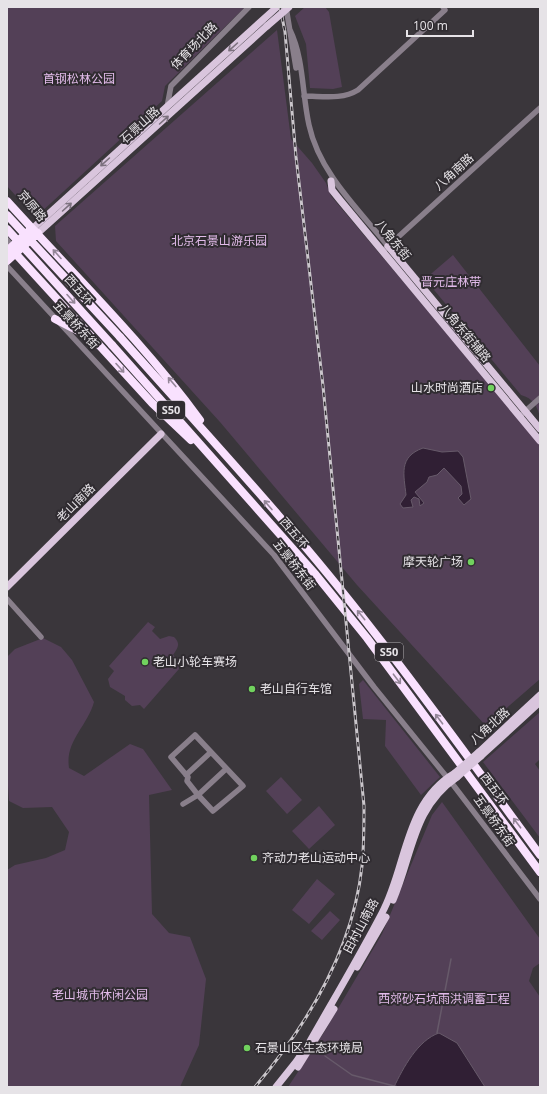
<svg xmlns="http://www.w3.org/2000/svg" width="547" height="1094" font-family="'Open Sans','Noto Sans SC',sans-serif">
<rect width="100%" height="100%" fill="#3a363b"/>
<path fill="#534057" d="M7,7H245L165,86L162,101L39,214H32L7,186Z
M305,7H325L329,12L342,87L333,89L310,88L306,44L295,16Z
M277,30L291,139L312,163L326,183L331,196L540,444V679L486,726L357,585L220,422L56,241L55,226Z
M453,255L540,366V418C538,407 533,398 521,395L425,279Z
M148,622L155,627L152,631L160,639L169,636L174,637C181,644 178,647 173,655L178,659L179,669L144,709L140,705L132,706L125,700V696L110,687L108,679L114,671L109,666Z
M43,638L61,647L72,660L94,702C87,727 65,741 69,768L84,776L130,744L143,749L172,790L149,795L152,914L169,933L190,937L206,979L199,1045L180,1087H7V870L15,865L46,858L65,850L69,832L52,807L23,808L9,801L7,772V657L15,649Z
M363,680L440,777L421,795L385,746L386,720L363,719L359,684Z
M540,712V759L535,764L540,771V838L483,762Z
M281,777L302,800L287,814L266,791Z
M442,802L540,939V963L533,968L529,981L540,997V1087H288L323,1034L382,934L432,815Z
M319,806L335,825L309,849L292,831Z
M317,879L335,894L309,924L292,910Z
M330,911L340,920L322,940L311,931Z"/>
<path fill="#301f34" stroke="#675a6a" d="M423,448L442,452L458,451L463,457L471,499L464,505L458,498L462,494L461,486L444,468L437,475L429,477L427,482L415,492L424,503L420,506L419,499L414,497L411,500L413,507L403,508L400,504L406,495C404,475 398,457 423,448Z
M439,1033L457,1043L485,1087H394C403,1068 418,1040 439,1033Z"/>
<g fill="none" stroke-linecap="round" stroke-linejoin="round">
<path stroke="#675a6a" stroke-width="1.5" d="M437,1033L451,959
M325,1056L352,1075L398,1087"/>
<path stroke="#897f8b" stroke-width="5.5" d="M286,7L296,68
M290,30C304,59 302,94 309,125C319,172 358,209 388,246
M304,96C322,96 342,100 358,90L445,10L443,7
M167,107L171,86L249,7
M7,240L14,249
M386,248L540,108
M7,266L274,555L374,687L454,786L540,899
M522,414L540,398
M7,599L41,637
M186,775L211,752
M183,804L198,795L213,811L243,786C227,769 211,752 195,735L171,757L188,777L187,781L198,795L226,769"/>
<path stroke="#d9c5dd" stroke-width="7" d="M331,181L332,190L340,200L540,441
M32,229L277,7
M38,233L267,26
M388,246L540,429
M7,587L161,434
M479,752L540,695
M481,756L540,702
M393,900C413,854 412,808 457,777
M357,967L386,917
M298,1067L334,1009
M276,1087L296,1062L309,1043C334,999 359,957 382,913C407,867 404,803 455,773"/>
<path stroke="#f9e1fe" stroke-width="8" d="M7,201C72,273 143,342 200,420
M7,251L30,230
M15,253L152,403L191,440
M7,261L38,233
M55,319L88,336
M120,337C206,434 295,529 374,632C431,705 485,780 540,855
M112,345L316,575L367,638L540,872"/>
<defs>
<path id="rail" d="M255,1087C308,1024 353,950 362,866C364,846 364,826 364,806L323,386L296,157L285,32L280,7"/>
</defs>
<use href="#rail" stroke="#cac6cb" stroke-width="3"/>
<use href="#rail" stroke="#302c31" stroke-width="1.5" stroke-dasharray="4.5" stroke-linecap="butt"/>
<path stroke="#d9c5dd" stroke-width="7" d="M267,26L289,7
M455,773L479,752
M457,777L481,756"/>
<path stroke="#f9e1fe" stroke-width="8" d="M7,215L120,337
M7,229L112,345"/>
</g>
<defs><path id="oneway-shaft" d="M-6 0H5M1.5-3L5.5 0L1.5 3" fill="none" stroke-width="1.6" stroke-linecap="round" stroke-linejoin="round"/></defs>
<g stroke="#7c717e">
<use href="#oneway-shaft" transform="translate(233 47) rotate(138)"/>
<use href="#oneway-shaft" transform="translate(164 120) rotate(-42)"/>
<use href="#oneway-shaft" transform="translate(105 162) rotate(138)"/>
<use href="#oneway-shaft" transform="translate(67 207) rotate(-42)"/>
</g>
<g stroke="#948698">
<use href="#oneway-shaft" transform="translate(57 254) rotate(-132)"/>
<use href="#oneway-shaft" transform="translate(71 299) rotate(48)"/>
<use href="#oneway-shaft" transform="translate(120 368) rotate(48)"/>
<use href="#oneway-shaft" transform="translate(172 382) rotate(-130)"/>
<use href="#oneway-shaft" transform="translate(268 505) rotate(-131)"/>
<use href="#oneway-shaft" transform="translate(361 615) rotate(-129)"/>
<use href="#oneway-shaft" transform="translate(397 679) rotate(53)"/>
<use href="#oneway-shaft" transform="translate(439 719) rotate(-127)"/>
<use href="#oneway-shaft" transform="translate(517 823) rotate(-127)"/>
</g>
<g fill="#71d25e" stroke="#302c31" stroke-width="1.5">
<circle cx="491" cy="388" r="4"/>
<circle cx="471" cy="562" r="4"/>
<circle cx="145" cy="662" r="4"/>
<circle cx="252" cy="689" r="4"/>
<circle cx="254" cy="858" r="4"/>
<circle cx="247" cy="1048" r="4"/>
</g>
<g text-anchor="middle" stroke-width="4" stroke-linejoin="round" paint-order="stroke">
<g fill="#302c31" stroke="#afacb0" stroke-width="1">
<rect x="157" y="401" width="28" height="18" rx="3"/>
<rect x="375" y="643" width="28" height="18" rx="3"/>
</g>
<g font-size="11" font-weight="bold" fill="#e6e3e7">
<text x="171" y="414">S50</text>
<text x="389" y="656">S50</text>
</g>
<g font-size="12" fill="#e6e3e7" stroke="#302c31">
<text transform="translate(194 46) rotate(-46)" y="4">体育场北路</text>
<text transform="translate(140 125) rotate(-42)" y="4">石景山路</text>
<text transform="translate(454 172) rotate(-42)" y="4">八角南路</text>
<text transform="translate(32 206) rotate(50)" y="4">京原路</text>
<text transform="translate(393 240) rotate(51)" y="4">八角东街</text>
<text transform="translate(79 290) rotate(48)" y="4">西五环</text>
<text transform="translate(76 325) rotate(47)" y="4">五景桥东街</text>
<text transform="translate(465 333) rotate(50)" y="4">八角东街辅路</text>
<text transform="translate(76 503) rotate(-45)" y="4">老山南路</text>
<text transform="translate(294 533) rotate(49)" y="4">西五环</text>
<text transform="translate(294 565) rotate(52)" y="4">五景桥东街</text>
<text transform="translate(490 726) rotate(-42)" y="4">八角北路</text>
<text transform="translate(494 789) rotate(53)" y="4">西五环</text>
<text transform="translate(494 821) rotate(54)" y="4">五景桥东街</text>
<text transform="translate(361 926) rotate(-62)" y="4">田村山南路</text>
</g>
<g font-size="12" fill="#e2bbea" stroke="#302c31">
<text x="79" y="83">首钢松林公园</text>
<text x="219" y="245">北京石景山游乐园</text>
<text x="451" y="286">晋元庄林带</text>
<text x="100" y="999">老山城市休闲公园</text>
<text x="444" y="1003">西郊砂石坑雨洪调蓄工程</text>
</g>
<g font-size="12" fill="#e6e3e7" stroke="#302c31" text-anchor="start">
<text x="483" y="392" text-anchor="end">山水时尚酒店</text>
<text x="463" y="566" text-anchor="end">摩天轮广场</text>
<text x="153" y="666">老山小轮车赛场</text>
<text x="260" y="693">老山自行车馆</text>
<text x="262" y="862">齐动力老山运动中心</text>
<text x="255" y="1052">石景山区生态环境局</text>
</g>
</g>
<rect width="547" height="1094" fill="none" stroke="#e6e3e7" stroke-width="16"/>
<path d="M407 30v6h66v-6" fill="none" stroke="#e6e3e7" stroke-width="2"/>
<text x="413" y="30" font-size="12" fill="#e6e3e7" stroke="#302c31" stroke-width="3" paint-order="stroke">100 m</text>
</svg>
